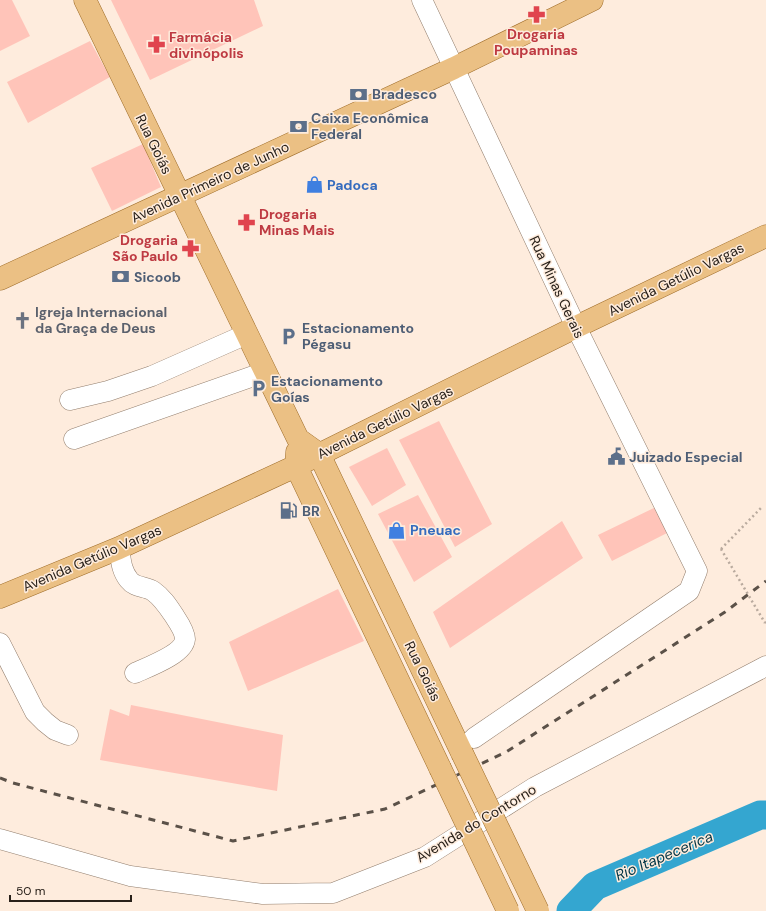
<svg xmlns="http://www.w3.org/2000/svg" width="766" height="911" font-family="'DM Sans',sans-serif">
<rect width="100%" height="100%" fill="#feecdd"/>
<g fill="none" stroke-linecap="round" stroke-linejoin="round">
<path stroke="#34a6d0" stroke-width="29" d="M571,911L595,886L760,815H766"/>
</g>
<path fill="#ffc4b9" d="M0,0H12L30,36L0,51Z
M111,0H254L263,26L150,80Z
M90,41L110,77L28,123L7,82Z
M143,144L161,187L112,211L91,168Z
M439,421L492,524L455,547L399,440Z
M387,448L406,485L372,506L349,467Z
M418,495L452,557L414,582L378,514Z
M658,506L669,532L612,561L598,535Z
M562,521L583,558L450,648L433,612Z
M338,589L364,641L248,691L229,642Z
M131,705L283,735L277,791L100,760L110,709L129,716Z"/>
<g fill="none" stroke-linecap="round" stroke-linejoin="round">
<defs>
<path id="minor" d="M422,0L576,327L697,571L689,591L474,738
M70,400L108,391L152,376L247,334
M74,439L265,372
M119,548C121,560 121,570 129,580C135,588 146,586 153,591C163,598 169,608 175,617C179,623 185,632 185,639C184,654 148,667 135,673
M0,643L35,712L45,722L55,730L68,735
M0,839L130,876L263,894L333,893L425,857L535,787L766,666"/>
<path id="major" d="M85,0L298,439L319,454L462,753
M0,279L454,68L592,0
M297,452L296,466L440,768
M0,597L119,548L296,466L576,327L766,236"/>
</defs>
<use href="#minor" stroke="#927e6d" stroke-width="21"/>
<use href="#major" stroke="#9f6d2a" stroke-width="23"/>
<path stroke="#b9aa9e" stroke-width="2.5" stroke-dasharray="2 3" stroke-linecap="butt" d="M721,549L761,508
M765,623L766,622"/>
<use href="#minor" stroke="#fff" stroke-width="20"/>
<use href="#major" stroke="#ebc084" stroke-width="22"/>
<path stroke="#5b5148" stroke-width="3" stroke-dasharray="7 7" stroke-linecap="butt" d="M0,778L13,783L233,841L385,809L506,752L725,612L766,581"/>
<defs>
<path id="major-bridge" d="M462,753L538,911
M440,768L508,911"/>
</defs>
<use href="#major-bridge" stroke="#9f6d2a" stroke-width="23" stroke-linecap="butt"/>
<path stroke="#b9aa9e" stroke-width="2.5" stroke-dasharray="2 3" stroke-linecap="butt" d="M721,549L765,623"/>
<use href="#major-bridge" stroke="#ebc084" stroke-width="22"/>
</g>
<defs>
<symbol id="pharmacy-bare" viewBox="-9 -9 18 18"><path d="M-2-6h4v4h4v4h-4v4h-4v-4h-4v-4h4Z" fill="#e0444e" stroke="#feecdd" stroke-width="2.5" paint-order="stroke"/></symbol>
<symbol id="bank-bare" viewBox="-9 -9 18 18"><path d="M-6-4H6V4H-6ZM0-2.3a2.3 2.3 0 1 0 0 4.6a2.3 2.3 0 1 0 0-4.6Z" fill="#5c6f8a" stroke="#feecdd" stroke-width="2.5" paint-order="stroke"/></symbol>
<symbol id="shop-bare" viewBox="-9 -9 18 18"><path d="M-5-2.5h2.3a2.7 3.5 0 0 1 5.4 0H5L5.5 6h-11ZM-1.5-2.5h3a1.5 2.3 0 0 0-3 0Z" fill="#3f7fe0" stroke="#feecdd" stroke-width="2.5" paint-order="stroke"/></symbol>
<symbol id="church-bare" viewBox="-9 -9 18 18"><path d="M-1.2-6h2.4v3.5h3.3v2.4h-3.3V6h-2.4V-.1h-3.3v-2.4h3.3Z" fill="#6b7280" stroke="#feecdd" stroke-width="2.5" paint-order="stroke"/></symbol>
<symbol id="parking-bare" viewBox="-9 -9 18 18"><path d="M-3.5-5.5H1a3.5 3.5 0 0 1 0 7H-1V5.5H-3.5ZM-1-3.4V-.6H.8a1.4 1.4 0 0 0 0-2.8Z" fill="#5c6f8a" stroke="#feecdd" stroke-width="2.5" paint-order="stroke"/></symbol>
<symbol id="civic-bare" viewBox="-9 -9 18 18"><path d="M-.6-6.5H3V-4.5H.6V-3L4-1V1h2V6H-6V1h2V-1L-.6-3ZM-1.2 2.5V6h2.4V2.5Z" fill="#5c6f8a" stroke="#feecdd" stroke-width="2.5" paint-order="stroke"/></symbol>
<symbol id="fuel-bare" viewBox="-9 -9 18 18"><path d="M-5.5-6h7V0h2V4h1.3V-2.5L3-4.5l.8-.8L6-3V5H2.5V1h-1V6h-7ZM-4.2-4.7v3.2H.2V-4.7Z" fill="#5c6f8a" stroke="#feecdd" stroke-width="2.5" paint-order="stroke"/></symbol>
</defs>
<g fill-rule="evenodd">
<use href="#pharmacy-bare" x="524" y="2" width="25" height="25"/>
<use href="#pharmacy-bare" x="144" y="32" width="25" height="25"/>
<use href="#bank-bare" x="346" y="82" width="25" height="25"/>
<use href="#bank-bare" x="286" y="114" width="25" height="25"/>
<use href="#shop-bare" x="302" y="172" width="25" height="25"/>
<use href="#pharmacy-bare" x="234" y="210" width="25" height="25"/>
<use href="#pharmacy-bare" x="178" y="236" width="25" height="25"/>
<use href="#bank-bare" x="108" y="264" width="25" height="25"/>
<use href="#church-bare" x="10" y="308" width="25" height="25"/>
<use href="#parking-bare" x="276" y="324" width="25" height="25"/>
<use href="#parking-bare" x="246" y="376" width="25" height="25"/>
<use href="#civic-bare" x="604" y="444" width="25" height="25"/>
<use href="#fuel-bare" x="276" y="498" width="25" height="25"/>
<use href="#shop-bare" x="384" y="518" width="25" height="25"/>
</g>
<g text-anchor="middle" stroke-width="3" stroke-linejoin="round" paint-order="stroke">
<g font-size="14" font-weight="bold" fill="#be3a42" stroke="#feecdd" text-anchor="start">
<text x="536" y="39" text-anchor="middle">Drogaria<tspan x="536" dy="16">Poupaminas</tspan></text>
<text x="169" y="42">Farmácia<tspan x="169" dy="16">divinópolis</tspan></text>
<text x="259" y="219">Drogaria<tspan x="259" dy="16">Minas Mais</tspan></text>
<text x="178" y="245" text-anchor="end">Drogaria<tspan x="178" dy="16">São Paulo</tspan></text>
</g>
<g font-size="14" font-weight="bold" fill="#4e5e75" stroke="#feecdd" text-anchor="start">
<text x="372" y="99">Bradesco</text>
<text x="311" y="123">Caixa Econômica<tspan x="311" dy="16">Federal</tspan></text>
<text x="134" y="282">Sicoob</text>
<text x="302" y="333">Estacionamento<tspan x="302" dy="16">Pégasu</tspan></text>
<text x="271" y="386">Estacionamento<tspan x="271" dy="16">Goías</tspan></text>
<text x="629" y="462">Juizado Especial</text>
<text x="302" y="516">BR</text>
</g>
<g font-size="14" fill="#29211a" stroke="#feecdd">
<text transform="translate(154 144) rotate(64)" y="5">Rua Goiás</text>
<text transform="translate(210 182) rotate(-25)" y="5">Avenida Primeiro de Junho</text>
<text transform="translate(676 279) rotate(-26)" y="5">Avenida Getúlio Vargas</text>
<text transform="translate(557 287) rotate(65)" y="5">Rua Minas Gerais</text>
<text transform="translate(385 422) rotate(-26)" y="5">Avenida Getúlio Vargas</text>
<text transform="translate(92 558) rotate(-23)" y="5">Avenida Getúlio Vargas</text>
<text transform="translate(423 671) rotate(64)" y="5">Rua Goiás</text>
<text transform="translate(476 823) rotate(-31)" y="5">Avenida do Contorno</text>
</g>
<g font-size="14" font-weight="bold" fill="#366cbe" stroke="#feecdd" text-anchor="start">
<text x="327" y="190">Padoca</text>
<text x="410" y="535">Pneuac</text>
</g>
<g font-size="14" font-weight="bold" fill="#5b616d" stroke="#feecdd" text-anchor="start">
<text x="35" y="317">Igreja Internacional<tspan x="35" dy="16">da Graça de Deus</tspan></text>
</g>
<g font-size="15" font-style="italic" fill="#033647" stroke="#feecdd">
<text transform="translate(664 856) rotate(-23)" y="5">Rio Itapecerica</text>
</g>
</g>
<path d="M10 895v6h121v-6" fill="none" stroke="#29211a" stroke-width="2"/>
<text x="16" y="895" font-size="12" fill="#29211a" stroke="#feecdd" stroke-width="3" paint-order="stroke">50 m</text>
</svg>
